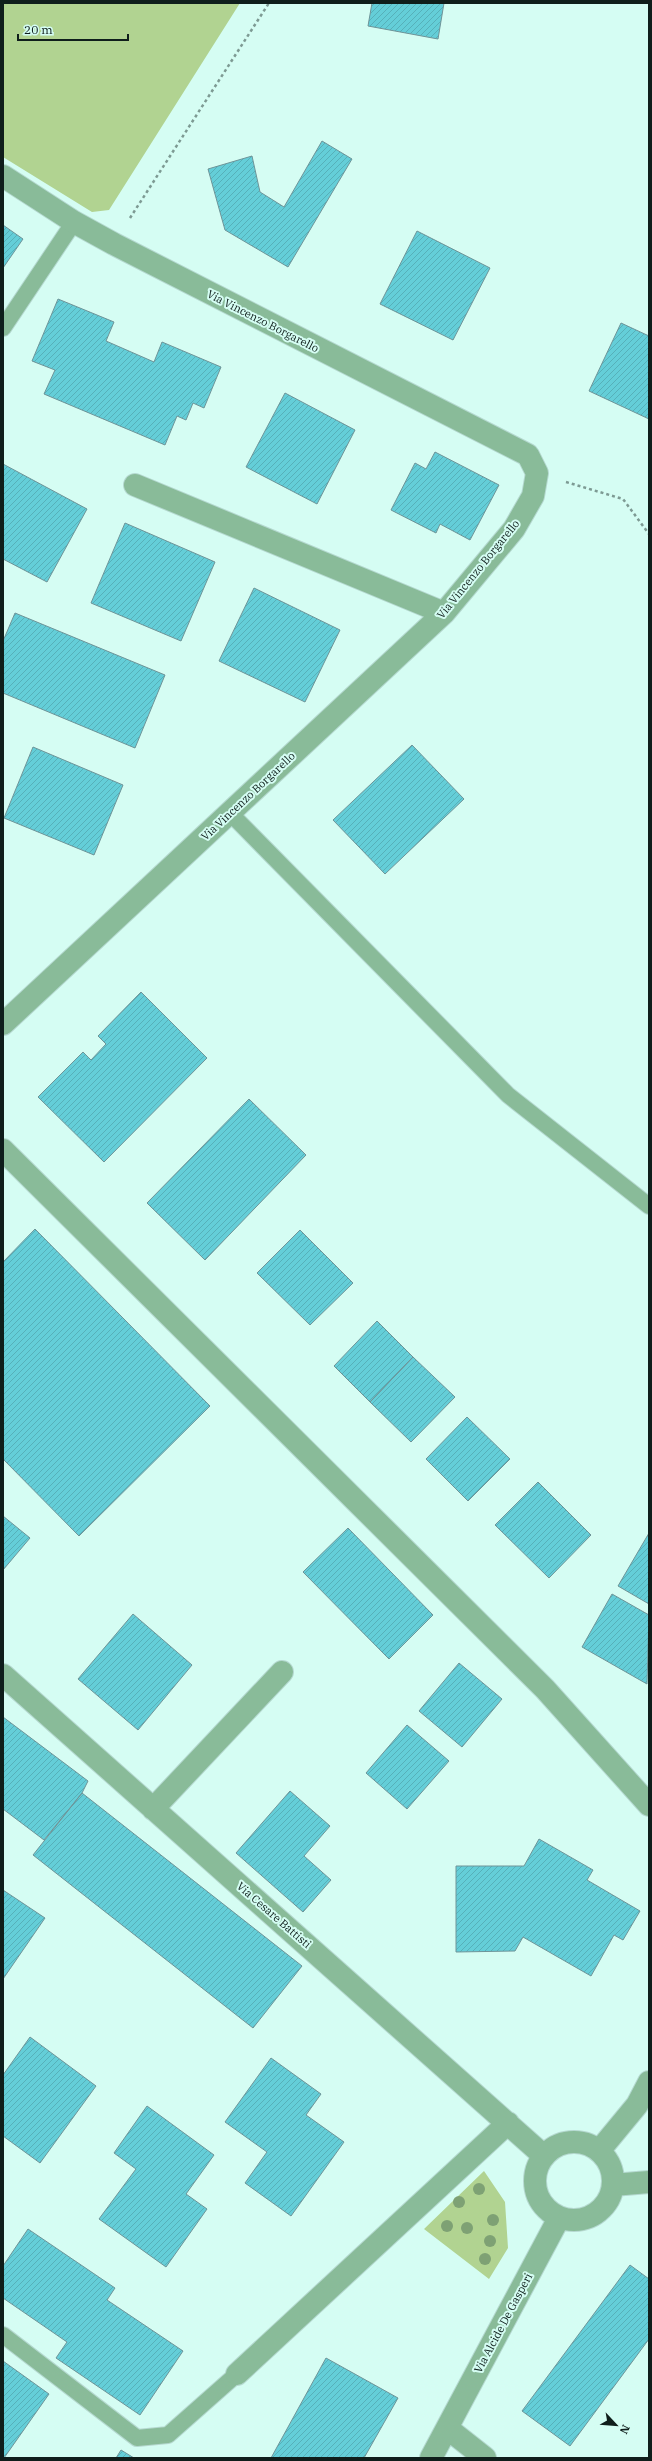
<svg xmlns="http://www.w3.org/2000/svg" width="652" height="2461" font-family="'IBM Plex Serif',serif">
<defs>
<pattern id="building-hatch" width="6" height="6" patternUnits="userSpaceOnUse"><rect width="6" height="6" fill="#64ced8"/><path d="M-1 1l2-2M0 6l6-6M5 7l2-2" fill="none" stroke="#56b0b9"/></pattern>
</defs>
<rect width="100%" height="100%" fill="#d5fdf3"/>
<path fill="#b1d391" d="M3,3H240L109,210L92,212L3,157Z
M484,2171L505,2202L508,2248L489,2279L424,2229Z"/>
<path fill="url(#building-hatch)" stroke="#6e9498" d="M372,3H444L438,39L368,26Z
M322,141L352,159L288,267L225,230L208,169L252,156L260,192L284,207Z
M3,225L23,239L3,268Z
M417,231L490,268L453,340L380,304Z
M58,299L114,322L106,341L154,362L162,342L221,367L204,408L193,403L186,420L177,416L165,445L44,394L55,370L32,361Z
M621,323L649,336V419L589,391Z
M285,393L355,430L317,504L246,467Z
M435,452L499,485L470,540L440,524L436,533L391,510L415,463L426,469Z
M3,464L87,509L47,582L3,559Z
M125,523L215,562L181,641L91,603Z
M254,588L340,630L305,702L219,661Z
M15,613L165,675L135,748L3,693V641Z
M412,745L464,799L385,874L333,820Z
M33,747L123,785L94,855L4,818Z
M141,992L207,1058L104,1162L38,1097L83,1052L91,1060L106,1044L98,1036Z
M249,1099L306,1155L205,1260L147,1203Z
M35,1229L210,1406L79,1536L3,1459V1262Z
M300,1230L353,1283L310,1325L257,1273Z
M377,1321L413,1357L370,1402L334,1366Z
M413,1357L455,1397L411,1442L370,1402Z
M467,1417L510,1459L468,1501L426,1459Z
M538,1482L591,1535L549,1578L495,1525Z
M3,1516L30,1538L3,1570Z
M348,1528L433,1615L389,1659L303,1572Z
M649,1533V1604L618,1586Z
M612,1594L649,1615L647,1684L582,1647Z
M133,1614L192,1665L138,1730L78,1679Z
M459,1663L502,1699L462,1747L419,1711Z
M3,1717L88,1781L82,1793L44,1840L3,1809Z
M407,1725L449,1761L407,1809L366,1773Z
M290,1791L330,1826L304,1856L331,1880L303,1912L236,1853Z
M82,1793L302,1966L253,2028L33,1855Z
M539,1839L593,1870L587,1880L640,1911L623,1940L614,1935L591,1976L523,1937L515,1951L456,1952V1866H524Z
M3,1890L45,1918L3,1979Z
M30,2037L96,2086L40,2163L3,2136V2075Z
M271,2058L321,2094L306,2115L344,2142L291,2216L245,2183L267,2152L225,2122Z
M147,2106L214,2155L186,2194L207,2209L166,2267L99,2219L136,2169L114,2153Z
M28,2229L115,2288L107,2300L183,2351L140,2415L56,2358L67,2342L3,2298V2266Z
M630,2265L649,2279V2339L570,2446L522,2411Z
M326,2358L398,2398L364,2458H271Z
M3,2361L49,2394L4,2458H3Z
M121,2450L134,2458H116Z"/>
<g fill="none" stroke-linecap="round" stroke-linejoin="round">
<defs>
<path id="service" d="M3,328L74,222
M230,813L508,1095L649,1206
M3,2335L137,2438L168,2435L237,2374"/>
<path id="minor" d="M3,176L74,222L114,244L528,455L537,473L533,496L514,529L444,613L3,1024
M135,485L444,613
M3,1150L545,1689L649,1805
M3,1675L544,2156
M153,1809L282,1672
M535 2181a39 39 0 1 1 78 0a39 39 0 1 1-78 0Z
M599,2151L637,2105L649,2082
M613,2185L649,2182
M237,2374L508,2123
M447,2428L485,2458
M431,2458L559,2218"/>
</defs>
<use href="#service" stroke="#b5d9d0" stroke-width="18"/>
<use href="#minor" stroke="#b5d9d0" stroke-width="24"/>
<path stroke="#7d9a93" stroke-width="2.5" stroke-dasharray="3 3" stroke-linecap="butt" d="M130,218L269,3
M566,482L623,499L649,534"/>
<use href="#service" stroke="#89bb99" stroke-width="16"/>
<use href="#minor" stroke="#89bb99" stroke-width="22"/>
</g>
<g fill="#7ea174">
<circle cx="479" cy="2189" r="6"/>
<circle cx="459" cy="2202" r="6"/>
<circle cx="493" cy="2220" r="6"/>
<circle cx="447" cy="2226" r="6"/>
<circle cx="467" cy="2228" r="6"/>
<circle cx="490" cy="2241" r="6"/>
<circle cx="485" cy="2259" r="6"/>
</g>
<g text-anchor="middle" stroke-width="4" stroke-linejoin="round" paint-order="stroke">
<g font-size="11" fill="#0f1e1b" stroke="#d5fdf3">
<text transform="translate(263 321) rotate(27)" y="4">Via Vincenzo Borgarello</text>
<text transform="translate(478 569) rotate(-51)" y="4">Via Vincenzo Borgarello</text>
<text transform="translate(248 796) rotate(-43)" y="4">Via Vincenzo Borgarello</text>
<text transform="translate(274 1915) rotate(41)" y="4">Via Cesare Battisti</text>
<text transform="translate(503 2323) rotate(-62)" y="4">Via Alcide De Gasperi</text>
</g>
</g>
<rect width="652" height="2461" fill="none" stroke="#0f1e1b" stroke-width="8"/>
<g transform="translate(616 2425) rotate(116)" stroke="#d5fdf3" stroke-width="3" paint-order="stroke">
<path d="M0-3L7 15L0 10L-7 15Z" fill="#0f1e1b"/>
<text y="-6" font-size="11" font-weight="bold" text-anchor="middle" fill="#0f1e1b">N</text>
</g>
<path d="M18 34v6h110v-6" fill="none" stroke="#0f1e1b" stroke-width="2"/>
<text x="24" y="34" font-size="12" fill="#0f1e1b" stroke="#d5fdf3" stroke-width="3" paint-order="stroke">20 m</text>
</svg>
